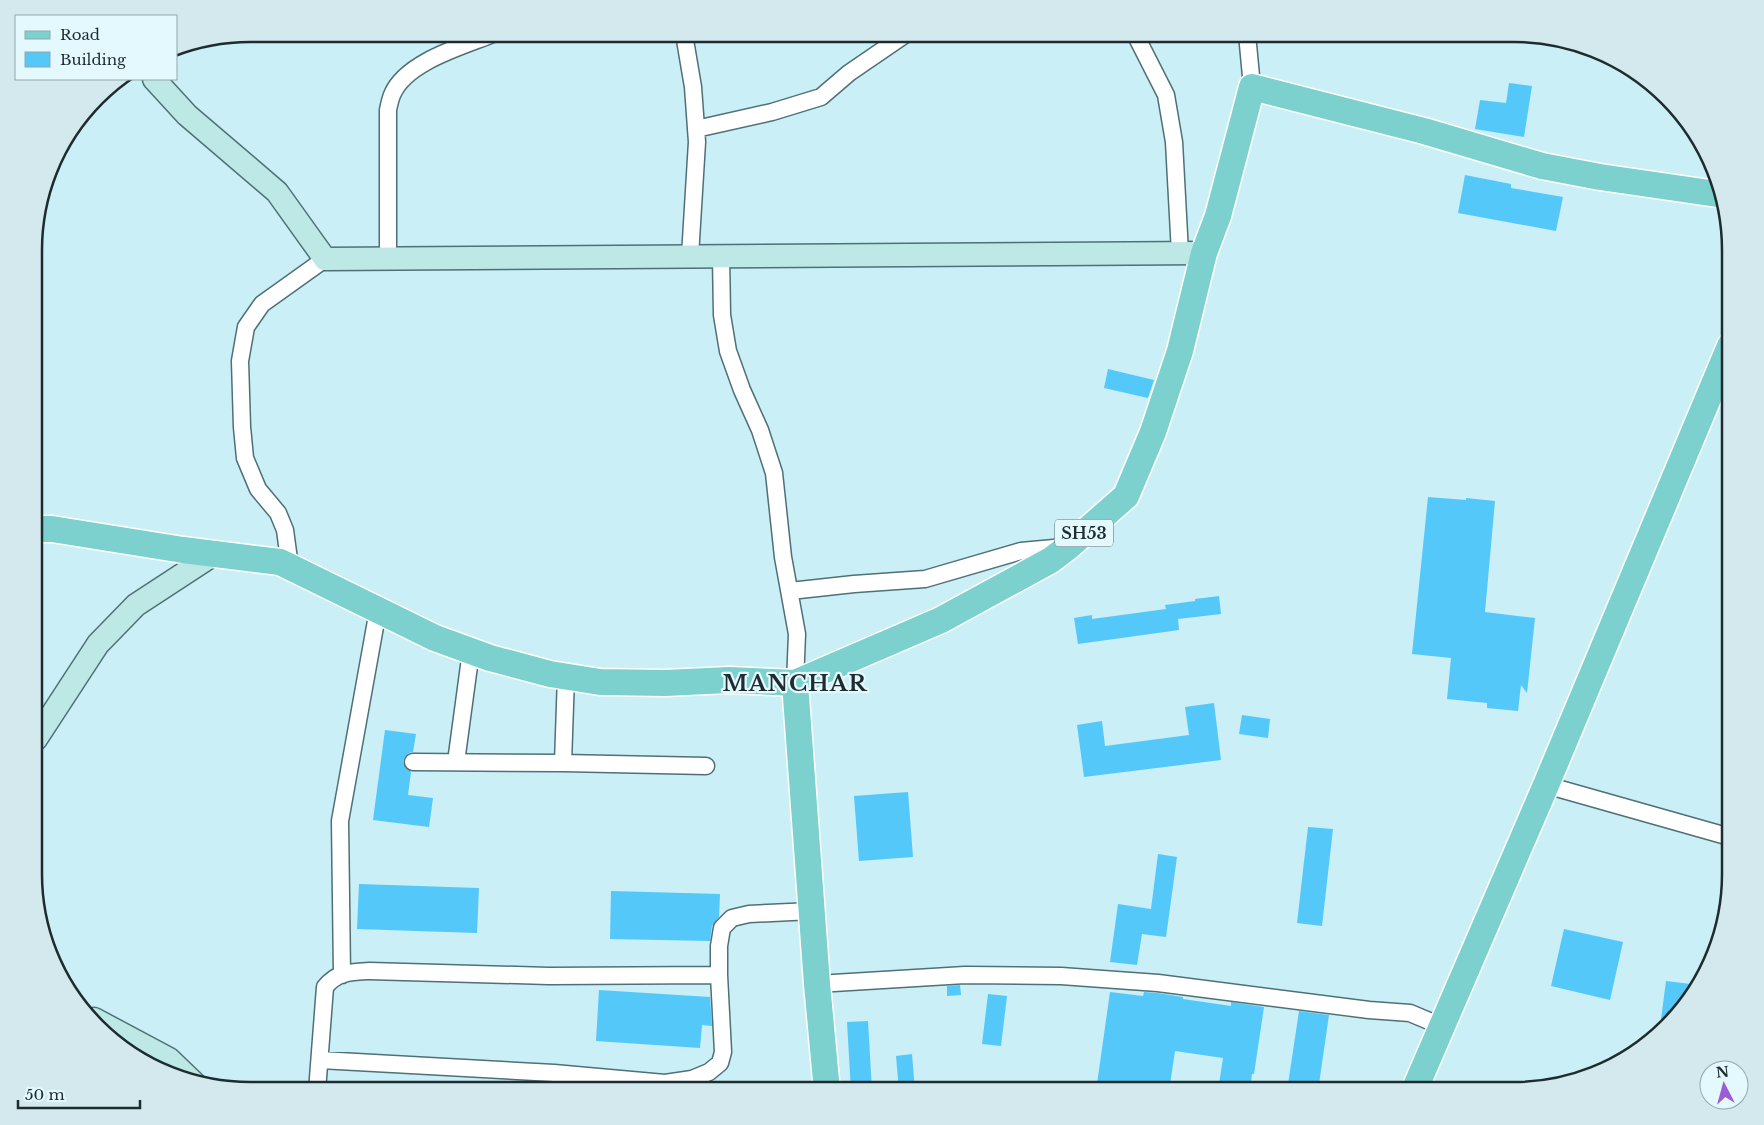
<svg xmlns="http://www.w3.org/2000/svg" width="1764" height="1125" font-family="'Libre Baskerville',serif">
<rect width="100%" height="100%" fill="#caeff6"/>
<path fill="#54c8f8" d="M1509,83L1532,86L1524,137L1475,129L1480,100L1506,103Z
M1465,175L1511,184V188L1563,197L1556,231L1458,213Z
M1108,369L1154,380L1148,398L1104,388Z
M1428,497L1466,500V498L1495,501L1485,612L1535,618L1527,693L1521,685L1518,711L1487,708V703L1447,699L1451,658L1412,654Z
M1219,596L1221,614L1178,619L1179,630L1078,644L1074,618L1092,615V619L1166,609L1165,605L1195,601V599Z
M1214,703L1221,760L1084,777L1077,725L1102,721L1105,746L1189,735L1185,707Z
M1242,715L1270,719L1268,738L1239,734Z
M385,730L416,734L413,752L409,753L405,757L403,762L405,767L411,772L408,795L433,798L429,827L373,820Z
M908,792L913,857L859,861L854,796Z
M1308,827L1333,829L1322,926L1297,923Z
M1158,854L1177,857L1166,937L1142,934L1137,965L1110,962L1118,904L1151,909Z
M359,884L479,888L477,933L357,929Z
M611,891L720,894L719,917L712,926L710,941L610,939Z
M1564,929L1623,942L1610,1000L1551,986Z
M1666,981L1699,985L1694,995L1660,1027Z
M960,985L961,995L947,996V986Z
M599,990L710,997L712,1026L702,1025L700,1048L596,1041Z
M1110,992L1143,996L1144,992L1157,993L1183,997V999L1231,1006V1002L1264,1007L1254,1074H1252L1250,1091H1218L1223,1058L1175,1051L1169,1091H1096Z
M988,994L1007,996L1001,1046L982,1044Z
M1299,1011L1329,1015L1318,1091H1287Z
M868,1021L872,1091H851L847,1022Z
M912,1054L915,1091H899L896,1056Z"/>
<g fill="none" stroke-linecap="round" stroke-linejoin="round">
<defs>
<path id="street" d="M684,34L693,87L697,142L690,256
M1135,34L1166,95L1174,142L1180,253
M1247,34L1252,87
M696,129L772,112L821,97L849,73L906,34
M721,256L722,315L728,351L742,390L760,430L774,473L783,557L797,634L795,683
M388,258V110C389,105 390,100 392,95C405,62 463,46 493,34
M290,567L285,530L278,513L258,489L245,458L242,427L240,361L246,327L262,304L325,259
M790,591L854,584L925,579L1021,551L1065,547
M413,762L563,763L706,766
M456,762L471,651
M563,763L566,676
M1546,785L1730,837
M342,975L340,821L378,610
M817,984L965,975L1061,976L1158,983L1369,1010L1410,1013L1441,1026
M320,1060L554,1073L665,1083L692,1079L709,1072L720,1063L723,1052L719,975V946L722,928L732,918L749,914L812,911
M317,1091L325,987C337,972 350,972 369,971L549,976L719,975"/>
<path id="secondary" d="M154,79L187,115L277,192L325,259L1204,253
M36,739L98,644L136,605L214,554
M94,1019L169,1059L195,1084"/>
<path id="primary" d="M36,529H52L183,550L280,562L435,638L490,658L550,674L600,682L665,683L729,680L795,683L941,620L1051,560L1068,547L1126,496L1153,432L1180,351L1204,253L1218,216L1252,87L1424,131L1542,166L1600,177L1717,194
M795,683L817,984L827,1091
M1414,1091L1546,785L1730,346"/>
</defs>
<use href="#street" stroke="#4e7076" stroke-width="19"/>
<use href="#secondary" stroke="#4e7076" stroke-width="25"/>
<use href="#primary" stroke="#fff" stroke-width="29"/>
<use href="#street" stroke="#fff" stroke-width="16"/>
<use href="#secondary" stroke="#bde8e6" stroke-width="22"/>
<use href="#primary" stroke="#7cd1ce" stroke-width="26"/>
</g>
<g text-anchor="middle" stroke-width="4.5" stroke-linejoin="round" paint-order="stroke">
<rect fill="#e3f9fd" stroke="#596a6d" stroke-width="1" x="1055" y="519.5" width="58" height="27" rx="4"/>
<g font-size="16" font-weight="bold" fill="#1e2c2f">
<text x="1084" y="539">SH53</text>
</g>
<g font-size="22" font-weight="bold" letter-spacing="1" fill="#1e2c2f" stroke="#e3f9fd">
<text x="795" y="691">MANCHAR</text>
</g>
</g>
<path d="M0 0H1764V1125H0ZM250 42H1514A208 208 0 0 1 1722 250V874A208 208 0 0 1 1514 1082H250A208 208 0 0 1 42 874V250A208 208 0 0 1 250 42Z" fill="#d3e9ed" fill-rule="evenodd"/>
<path fill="none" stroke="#1e2c2f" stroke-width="2.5" d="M250 42H1514A208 208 0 0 1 1722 250V874A208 208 0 0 1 1514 1082H250A208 208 0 0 1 42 874V250A208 208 0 0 1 250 42Z"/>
<rect x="15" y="15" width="162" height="65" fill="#e3f9fd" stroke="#94a7ab"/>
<rect x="25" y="31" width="25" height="8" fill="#7cd1ce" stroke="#94a7ab"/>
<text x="60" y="40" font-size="15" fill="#1e2c2f">Road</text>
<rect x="25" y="52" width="25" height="15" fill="#54c8f8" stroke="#94a7ab"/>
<text x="60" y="65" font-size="15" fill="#1e2c2f">Building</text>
<g transform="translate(1724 1085) rotate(354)"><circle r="24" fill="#e3f9fd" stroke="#94a7ab"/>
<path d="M0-4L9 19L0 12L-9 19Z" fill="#9a5dd4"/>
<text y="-8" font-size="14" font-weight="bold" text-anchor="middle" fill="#1e2c2f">N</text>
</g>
<path d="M18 1100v8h122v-8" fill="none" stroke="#1e2c2f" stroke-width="2.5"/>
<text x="25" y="1100" font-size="15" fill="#1e2c2f" stroke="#e3f9fd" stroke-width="4" paint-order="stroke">50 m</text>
</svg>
